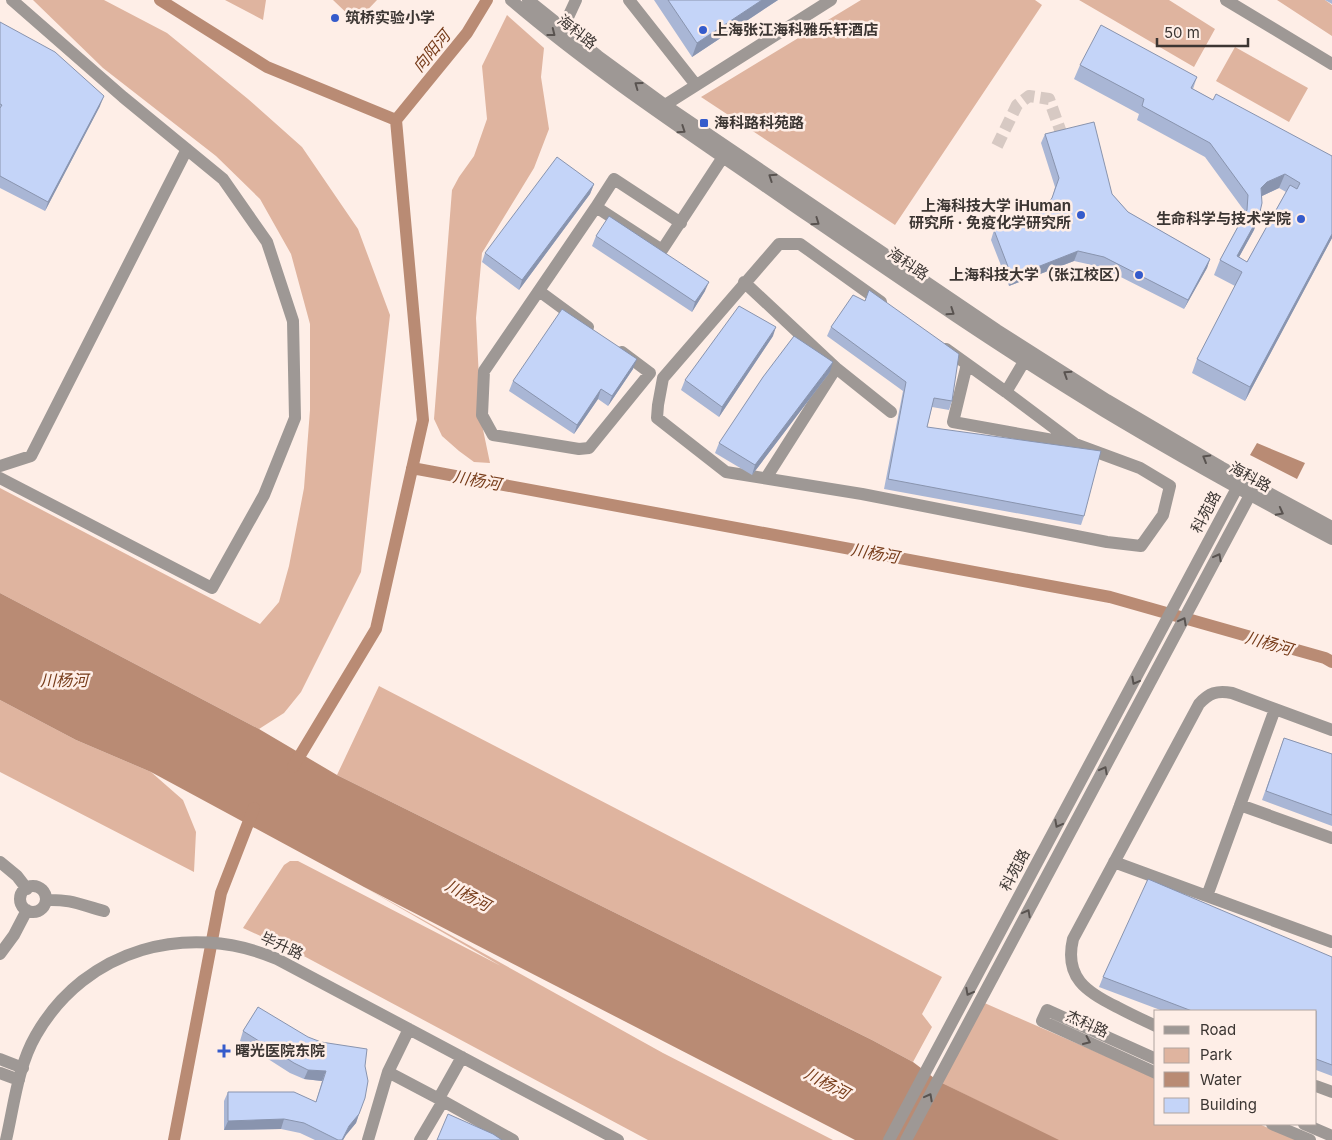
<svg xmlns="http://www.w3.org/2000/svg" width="1332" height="1140" font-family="Inter,'Noto Sans SC',sans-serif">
<rect width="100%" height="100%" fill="#feeee7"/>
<path fill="#dfb49f" d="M33,0H104L167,33L248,99L302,147L358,229L390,315L361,572L301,692L284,713L259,729L0,593V488L260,624L279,602L289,566L304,488L310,410V324L291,254L260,199L216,156L103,68Z
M225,0H266L263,20Z
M333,0H377L356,22Z
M861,0H1035L1042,5L895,225L701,97Z
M1079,0H1169L1215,29L1194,67Z
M1277,0H1325L1332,5V36Z
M507,15L544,48L541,77L549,129L534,168L482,253L476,318L481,420L490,463L474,462L459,451L442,436L434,419L452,190L459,177L474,156L487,119L482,66Z
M1235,47L1308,88L1289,122L1216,81Z
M379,686L942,977L922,1014L932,1027L913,1062L872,1040L337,775Z
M0,700L76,740L151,772L183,800L196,832L194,872L0,772Z
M290,861H298L501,966L364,887L663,1053L833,1140H648L300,954L243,928L284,865Z
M980,1001L1156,1078V1124H1259L1296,1140H1055L938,1081Z"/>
<path fill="#b98b74" d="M1257,443L1305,463L1297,479L1250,455Z
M0,593L259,729L337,775L872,1040L913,1062L938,1081L1059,1140H855L364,887L151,772L76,740L0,700Z"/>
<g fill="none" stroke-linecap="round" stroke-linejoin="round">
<path stroke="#b98b74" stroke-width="12" d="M160,0L267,67L396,120L423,420L376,629L293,767
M396,120L467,33L487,0
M412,468L1110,597L1325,658L1332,662
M174,1140L221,893L254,808"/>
<path stroke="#d7c9c3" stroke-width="12" stroke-dasharray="12 6" stroke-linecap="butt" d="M997,146L1017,105L1029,96L1049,99L1063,138"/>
<path stroke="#9e9895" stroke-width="12" d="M511,0C599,75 696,138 791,204C893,274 997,346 1104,411C1179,456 1255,498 1332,539
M528,0L598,56L665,105L997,330L1107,400L1221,467L1332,527
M629,0L696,85
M1226,0L1332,64
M563,28L576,0
M665,105L831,0
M596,207L484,371L482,415L493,435L579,449L589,448L650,373L622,352
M681,223L614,179L596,207L662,250L723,157
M744,282L836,368L891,412
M539,291L588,327
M881,302L800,244H779L663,378L658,405L657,418L726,472L862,494L1107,542L1141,546L1163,515L1170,486L1140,468L1075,444L953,422L967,364
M946,349L1006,392L1025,360
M1006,392L1074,443
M0,466L31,456L187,149
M0,478L212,588L264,495L295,418L293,321L267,242L223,179L123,97L12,0
M766,478L836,368
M1240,805L1332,838
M0,862L17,876L27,889
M1114,862L1332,942
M20 899a13 13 0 1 1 26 0a13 13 0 1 1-26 0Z
M1207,896L1275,709
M46,900C71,899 81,905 104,911
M0,954L14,935L27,910
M1156,1026C1143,1020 1130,1014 1117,1007C1086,992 1064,977 1073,939L1199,704C1209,693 1217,690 1232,693L1332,730
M0,1059L23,1068
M1156,1059L1047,1010L1042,1021L1156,1073
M388,1072L409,1029
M0,1073L19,1080
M1316,1086L1332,1092
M439,1098L462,1057
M1272,1124L1310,1140
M1304,1124L1332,1136
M6,1140C14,1105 18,1066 36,1035C86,948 188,921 277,959L618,1140
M368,1140L388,1072L443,1101
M420,1140L443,1101L513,1140
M889,1140L1237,488L1243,485
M906,1140L1250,495L1249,489"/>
</g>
<path fill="#a9b6d5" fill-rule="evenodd" d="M654,0H778L692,57Z
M1325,0H1332V4Z
M0,22L100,106L45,211L0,188Z
M1080,65L1197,77L1193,89L1213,100L1332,156V238L1245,401L1192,373L1197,359L1235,286L1214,275L1220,260L1242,219L1243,209L1205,157L1137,120L1139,114L1074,79ZM1279,188L1286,192L1247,262L1239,257L1254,230L1262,196Z
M1045,134L1112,194L1128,212L1210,259L1207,268L1184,309L1101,267L1074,261L1009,286L991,240L994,230L1041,212L1052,199L1055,187L1041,143Z
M594,184L590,194L519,290L482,262L485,253Z
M596,236L705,291L692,312L592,246Z
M831,327L952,401L949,410L932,407L927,427L1084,516L1081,525L884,489L903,391L827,336Z
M773,336L719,417L681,390L685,380Z
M633,369L608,406L598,399L574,434L509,391L513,381Z
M830,372L752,475L715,453L719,443Z
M1284,738L1332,754V826L1262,800Z
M1332,957V1076L1316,1070V1011H1163L1099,987L1103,977Z
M258,1007L359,1114L356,1123L346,1135L343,1140H315L300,1133L281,1129L224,1130V1101L228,1092L316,1102L322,1081L304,1079L290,1073L240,1041L243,1031Z"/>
<path fill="#8994ae" d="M762,0H778L692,57L697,43Z
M104,96L100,106L45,211L48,202Z
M1285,174L1279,188L1262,196L1261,188L1267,182Z
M594,184L590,194L519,290L522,280Z
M1259,216L1254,230L1233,268L1237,256Z
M1332,234V238L1245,401L1250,387Z
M1078,251L1074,261L1009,286L1012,277Z
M1210,259L1207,268L1184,309L1188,300Z
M709,282L705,291L692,312L695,302Z
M776,327L773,336L719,417L722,407Z
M637,359L633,369L608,406L612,396Z
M833,362L830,372L752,475L755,465Z
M601,389L598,399L574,434L577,425Z
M308,1070L326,1071L322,1081L304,1079Z
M359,1114L356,1123L346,1135L343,1140H342L349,1126Z
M284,1119L281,1129L224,1130L228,1121Z"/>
<path fill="#c4d4f8" stroke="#8994ae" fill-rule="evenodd" d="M668,0H762L697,43Z
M0,22L55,52L104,96L48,202L0,176V108L2,105L0,104Z
M1101,25L1197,77L1191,88L1213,100L1216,94L1332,156V234L1250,387L1197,359L1242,272L1220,260L1247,210L1248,195L1210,143L1142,106L1144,99L1080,65ZM1285,174L1300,183L1297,189L1290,185L1247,262L1237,256L1259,216L1262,203L1261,188L1267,182Z
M1094,122L1112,194L1128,212L1210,259L1188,300L1104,257L1078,251L1012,277L994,230L1041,212L1052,198L1059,178L1045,134Z
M557,157L594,184L522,280L485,253Z
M609,216L709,282L695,302L596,236Z
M869,290L959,354L952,401L934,398L927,427L1101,451L1084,516L888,479L906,382L831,327L853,295L865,301Z
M739,306L776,327L722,407L685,380Z
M562,309L637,359L612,396L601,389L577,425L513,381Z
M794,336L833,362L755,465L719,443L763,377Z
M1284,738L1332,754V815L1266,791Z
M1148,879L1332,957V1065L1316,1059V1011H1192L1103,977Z
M258,1007L308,1037L321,1042L367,1049L365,1066L368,1081L365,1098L359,1114L349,1126L342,1140H338L304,1123L284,1119L228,1121V1092H294L316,1102L326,1071L308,1070L294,1063L243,1031Z
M448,1114L493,1134L502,1140H437Z"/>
<defs><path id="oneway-chevron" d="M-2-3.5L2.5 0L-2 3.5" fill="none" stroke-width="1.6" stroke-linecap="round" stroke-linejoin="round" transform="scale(1.25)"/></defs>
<g stroke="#595350">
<use href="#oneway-chevron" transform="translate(552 33) rotate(38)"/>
<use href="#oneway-chevron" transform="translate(638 85) rotate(-144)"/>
<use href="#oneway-chevron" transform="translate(682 130) rotate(34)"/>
<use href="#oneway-chevron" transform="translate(772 177) rotate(-146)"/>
<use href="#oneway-chevron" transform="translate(816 222) rotate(35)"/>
<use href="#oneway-chevron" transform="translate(951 312) rotate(34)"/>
<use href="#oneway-chevron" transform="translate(1067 374) rotate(-147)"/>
<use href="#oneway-chevron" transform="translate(1206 458) rotate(-150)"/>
<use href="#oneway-chevron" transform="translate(1280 512) rotate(28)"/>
<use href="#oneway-chevron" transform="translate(1218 557) rotate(-62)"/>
<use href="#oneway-chevron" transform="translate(1183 621) rotate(-62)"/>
<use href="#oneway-chevron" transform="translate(1135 681) rotate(118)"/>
<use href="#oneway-chevron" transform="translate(1104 770) rotate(-62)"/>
<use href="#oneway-chevron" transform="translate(1058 824) rotate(118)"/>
<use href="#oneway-chevron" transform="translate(1027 913) rotate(-62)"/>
<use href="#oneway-chevron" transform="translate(969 992) rotate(118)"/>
<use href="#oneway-chevron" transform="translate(1087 1041) rotate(24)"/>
<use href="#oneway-chevron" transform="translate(929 1097) rotate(-62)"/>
</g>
<g fill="#355bcb" stroke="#feeee7" stroke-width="2">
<circle cx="335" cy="18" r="5"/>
<circle cx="703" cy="30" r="5"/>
<rect x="699" y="118" width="10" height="10" rx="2.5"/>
<circle cx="1081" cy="215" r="5"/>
<circle cx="1301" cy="219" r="5"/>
<circle cx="1139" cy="275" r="5"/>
<path d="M221.5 1043.5h5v5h5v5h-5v5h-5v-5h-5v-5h5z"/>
</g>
<g text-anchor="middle" stroke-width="5" stroke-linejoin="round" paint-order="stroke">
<g font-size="15" font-weight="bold" fill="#3c3633" stroke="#feeee7" text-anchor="start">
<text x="345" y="23">筑桥实验小学</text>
<text x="713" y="35">上海张江海科雅乐轩酒店</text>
<text x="714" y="128">海科路科苑路</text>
<text x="1071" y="211" text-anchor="end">上海科技大学 iHuman<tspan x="1071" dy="17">研究所 · 免疫化学研究所</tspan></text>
<text x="1291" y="224" text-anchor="end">生命科学与技术学院</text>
<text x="1129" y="280" text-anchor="end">上海科技大学（张江校区）</text>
<text x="235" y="1056">曙光医院东院</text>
</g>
<g font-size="15" fill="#3c3633" stroke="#feeee7">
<text transform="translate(577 32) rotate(38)" y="5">海科路</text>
<text transform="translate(908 264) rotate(34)" y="5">海科路</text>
<text transform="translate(1250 477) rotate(29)" y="5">海科路</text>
<text transform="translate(1206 512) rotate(-62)" y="5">科苑路</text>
<text transform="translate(1015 870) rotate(-62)" y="5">科苑路</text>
<text transform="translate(282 946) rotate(24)" y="5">毕升路</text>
<text transform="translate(1087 1024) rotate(24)" y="5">杰科路</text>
</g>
<g font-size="16" font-style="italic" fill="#773c1a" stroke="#feeee7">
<text transform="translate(431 51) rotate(-50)" y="6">向阳河</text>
<text transform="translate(477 480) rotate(10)" y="6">川杨河</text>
<text transform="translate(875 553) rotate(10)" y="6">川杨河</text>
<text transform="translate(1269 643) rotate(16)" y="6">川杨河</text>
<text x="64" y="686">川杨河</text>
<text transform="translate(468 895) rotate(28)" y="6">川杨河</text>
<text transform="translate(827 1083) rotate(28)" y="6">川杨河</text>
</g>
</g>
<rect x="1154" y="1010" width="162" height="115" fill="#feeee7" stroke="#b0a49f"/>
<rect x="1164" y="1026" width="25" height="8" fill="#9e9895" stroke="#b0a49f"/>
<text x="1200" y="1035" font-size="15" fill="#3c3633">Road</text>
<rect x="1164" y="1048" width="25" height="15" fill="#dfb49f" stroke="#b0a49f"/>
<text x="1200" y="1060" font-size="15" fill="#3c3633">Park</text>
<rect x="1164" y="1072" width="25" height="15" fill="#b98b74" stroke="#b0a49f"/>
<text x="1200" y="1085" font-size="15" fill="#3c3633">Water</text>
<rect x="1164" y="1098" width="25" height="15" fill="#c4d4f8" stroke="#b0a49f"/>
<text x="1200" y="1110" font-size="15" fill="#3c3633">Building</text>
<path d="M1157 38v8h91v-8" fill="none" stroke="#3c3633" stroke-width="2.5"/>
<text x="1164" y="38" font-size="15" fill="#3c3633" stroke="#feeee7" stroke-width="4" paint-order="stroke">50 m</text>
</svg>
